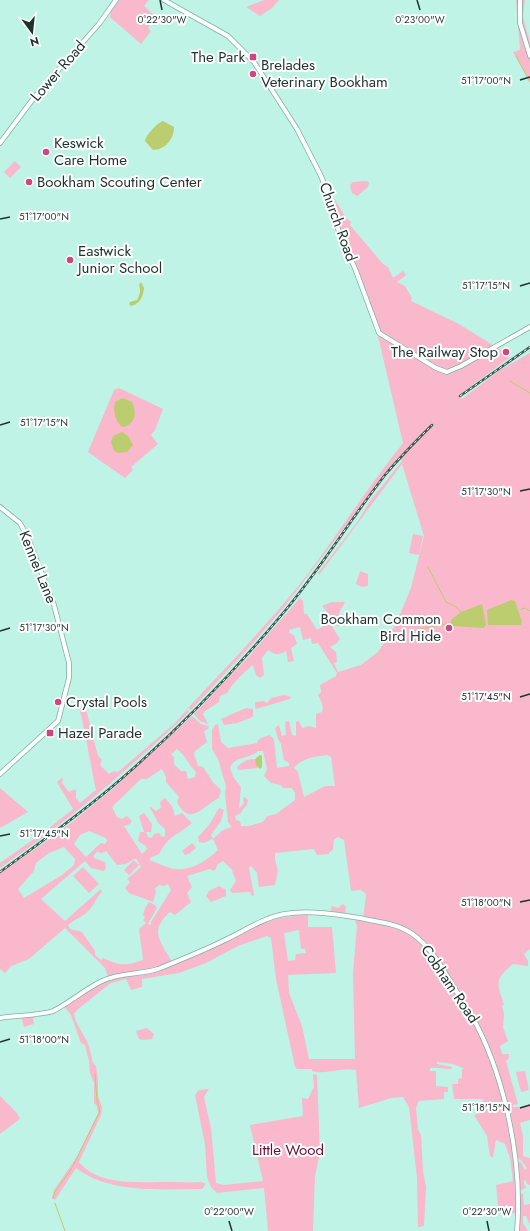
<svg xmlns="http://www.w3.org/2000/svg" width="530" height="1231" font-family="Jost,sans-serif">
<rect width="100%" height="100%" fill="#bef3e6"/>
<path fill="#fab8cd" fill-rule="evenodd" d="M119,0H149L144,6L155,16L148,28L151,31L141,44L110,17L111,11Z
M264,0H279L272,8L260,16L246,7Z
M516,0H525L523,17L530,42V83L513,52L520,50Z
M15,161L21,167L10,178L4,172Z
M367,181L369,183L368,187L357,196L352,193L350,185L353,182Z
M334,198L346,218L351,222L350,225L383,264L388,267L393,278L403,271L406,275L397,282L405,286L412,298L411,301L459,324L507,354L509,358L459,395L462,399L500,370L530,353V949L524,954L528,961V966L513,964C494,980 497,982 504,1005L502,1006L504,1014L503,1027L508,1041L500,1046L502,1054H509V1058L506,1061L518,1104L513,1105V1107H524L530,1104V1120L520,1123L523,1136V1156L530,1158V1185L527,1184L526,1181L524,1180V1184L526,1188L519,1191L517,1162H521L525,1170L527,1168L520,1159L514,1157L516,1213L499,1214L496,1185L513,1181L510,1158L505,1144L496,1140L493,1158L490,1156L487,1136L474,1115L481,1113L483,1099H454L452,1084H458V1079L462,1078V1069H465L453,1064L437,1062V1064L452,1067L451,1069C444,1069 438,1067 430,1068V1071H436V1086L448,1087V1092H444V1099L419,1101L416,1108L418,1130L421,1135L423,1171L426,1187L424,1226L418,1227L417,1178L409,1107L403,1097L391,1098L359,1108L356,1070C341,1067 326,1075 312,1071V1069H297L295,1067L276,979L271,938L267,936L238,946L206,963L179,973L142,979V987L131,990L126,979L111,983L78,1009L74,1014L76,1022L88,1043L93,1063L96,1066L98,1080V1096L102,1107L101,1115L79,1162C100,1188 142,1181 172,1182C182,1182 192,1183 202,1182L206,1184L202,1189C161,1189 110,1194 76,1168L55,1200L52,1198L54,1190L78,1155L98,1113L97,1106L94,1103V1083L90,1073L89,1061L85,1045L81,1043L71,1015L64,1006L109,979L105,968L65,928L29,959L11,966L5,973L0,969V873L57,834L113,789L192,716L201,724L209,726L208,729L204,731L207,742L195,751L194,754L198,766L203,767L213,782L221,790L219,798C202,806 191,828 177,802L179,797L166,782V777L162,769L147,779H141L112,807L117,817L122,819L127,816L132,821L130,824L124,826L142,854L147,849L146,846L138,841L140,832H144L139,816L144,813L152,824L151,832H146L148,837L152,838L154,834L159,833L162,837L165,836V829L159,824L150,808L151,807L156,811L161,808L160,802L165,798L172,806L175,816L182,813L192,823C177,836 170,834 159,854L150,858V860C160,864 173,871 183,869C195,868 210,858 218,850L213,839L203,843L199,842L198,837L209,825L219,808L224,810L221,821L211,835L213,839L223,830L232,827L228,822L225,794L226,786L218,759L212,749V730L215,725L218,724L221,742L228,748L257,743L259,739L269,735L274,739L277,768L289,766V763L284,760L281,744L278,739L275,728L279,725L282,736L286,735L285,722L289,721L292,735L296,736V722L299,721L302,728L309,726L316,728V714L322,712C324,704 321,702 318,695L321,692L320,685L336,676L337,673L318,643L312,644L311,638L303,640L300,627L289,630V633L294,635L297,644L291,648L294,661L288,662L286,651C279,655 275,655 268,650L262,658L264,675L260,678L256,675L253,665C245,671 232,684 227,693L220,696L219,702L205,711L203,714L208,724L200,721L194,714L251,654L300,598L303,601L304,614H307L317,630L329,623L332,617L322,606L332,602H345C340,611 336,615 341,624L339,627L334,624L331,625L340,639L337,643L330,647L336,652L337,662L334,663L338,672L361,665L378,652L396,624L411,588L424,536L402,464L319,575L318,573L358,521L370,501L402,461L398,457L285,606L254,642L191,710L188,708C227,666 268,624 304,579C338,534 368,487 403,443L378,336L381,332L367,299L361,277L340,232ZM177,749C188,758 187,763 196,772L195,777L188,779L186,771H181L174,764V757L171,754ZM258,751H263L267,769L264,776L271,783L281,785L283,788H292L295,793V800L276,814L267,816L263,822L249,826H241L240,821L236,820L235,816L241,813L243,809L247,805L248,800L245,797L243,798L244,803L239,808L241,787L234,778L230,768C235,755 250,760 258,751ZM327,755L331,757L335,786H325L304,797L298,772L294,768C300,759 316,756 327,755ZM89,831L106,838L107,841L105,844L101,843L86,857L74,844L80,835ZM338,837L344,840L351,891L361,890L366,894L363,921L355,920L357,926L353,973L355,1059H309L302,1026L289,993L288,975L336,973L332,927H308V915C260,916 216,944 173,964C161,941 148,932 170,912L175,915L191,902L187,893L192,887L187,876L210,869L213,871L216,869L217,865L223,861L232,870L236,881L230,890L232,893L250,892L252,896L254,895L249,868L251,866L257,873L259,887L275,885L278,871L275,860V853L314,849L317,855L328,854L333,849L334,840ZM64,847L75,859L74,865L62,875L24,898L18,889L34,871L36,863L49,853ZM106,851L117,865L126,864L136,858L141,867L127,879L130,882L125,888L129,893L153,902L156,892L155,889L159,885L164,886L168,884L171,890L151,922V925L148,924L157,908L155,905L149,902L145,908L143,915L145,917L143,920L146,923L139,929L143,960C126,966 119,966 103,958L101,960L95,955V951L82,932L70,929L68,925C75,919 83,917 89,910C95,905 96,897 102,892L101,889L65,921L41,899L85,861L91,868L104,871L106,868L105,862L94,858V855L97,852L102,853ZM299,930L301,949H305L306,953L296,954L295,960L288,961L284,933Z
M119,388L163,409L155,430L151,435L158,444L131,467L133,470L125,478L88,452L114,390Z
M413,534L423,536L419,555L409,553Z
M360,571L368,574V586L362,587L356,584Z
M284,695L291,697L290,699L256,709L255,707V702L264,701L267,703L271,698Z
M79,707H83L87,713L98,756L102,760L100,765L109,774L114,771L118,772L174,724L187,710L189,712C128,770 70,820 0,868V863L48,829L73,809L57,782L63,777L62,783L69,792L75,789L76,791V798L80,803L96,790C90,762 86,735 79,707Z
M246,708L253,709V717L237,723L224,725L221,719Z
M255,759L258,768L238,770L237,767C242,762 247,759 255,759Z
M0,788L28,812L0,828Z
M192,843L196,848L190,853L185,855L182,851Z
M134,860L139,865L129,875L124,870Z
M83,867L99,884L89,893L73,876Z
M219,886L226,890V896L211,902L206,896L209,891Z
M343,904L346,907L345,914L333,913L331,910L332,906L338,908Z
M32,1015L34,1024L24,1027L21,1016Z
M147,1028L154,1034L152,1039L144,1040L139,1039L136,1031Z
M525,1071L529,1090L521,1092L516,1072Z
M313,1074L317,1075L320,1153L315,1176L313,1231H268L264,1188L217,1193L211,1187L207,1177L205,1144L195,1095L199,1090L209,1089L204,1097L211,1128L216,1183L223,1185L263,1181L250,1125L303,1116L302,1098L308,1099L314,1087Z
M0,1096L17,1113L20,1119L0,1134Z
M523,1193L524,1205L530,1204V1225L526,1216H523V1223L528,1231H518L519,1196Z"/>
<path fill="#bbcd6e" d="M163,121L174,127C174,139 165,150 153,150L145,141C146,135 158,122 163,121Z
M141,282L144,288C143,297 140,304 131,306L129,304L130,302L137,300C140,294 141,291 139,285Z
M123,398L132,402C137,412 136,425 122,427C115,420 113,412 115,402Z
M122,432L128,436L133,445L127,452L119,453L114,451L111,442L113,436Z
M511,600L515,601L522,622L521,625H488L487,610Z
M482,604L486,625L484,628L451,626V620L461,612Z
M260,755L262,756V767L260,769L256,765L255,759Z"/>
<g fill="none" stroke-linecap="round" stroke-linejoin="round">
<path stroke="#bbcd6e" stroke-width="1" d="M516,56L530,82
M510,381L530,393
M428,567L446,602L456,607L461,612
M521,609L525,608L530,611
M412,631L450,623
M393,635L406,632
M73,1166L100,1111L97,1101L95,1074
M53,1198L55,1192L72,1168
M55,1203L65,1231"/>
<defs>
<path id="minor" d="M164,0L228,36L254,62L297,129L321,176L331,201L338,229L356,271L379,333L436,368L447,372L461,366L530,327
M520,0V23L530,56
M0,143L36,95L99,24L116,0
M0,507L20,523L28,538L54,605L69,663V678L58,721L0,774
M0,1018C12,1016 43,1015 53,1011C68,1004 85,989 102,981C120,972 139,975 158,969C180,960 203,951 225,940C244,931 263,918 284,914C309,910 335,914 360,918C377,922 396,923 411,933C434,948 447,978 462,1000C503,1062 523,1157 517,1231"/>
</defs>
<use href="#minor" stroke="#7db1a4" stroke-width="5.5"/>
<use href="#minor" stroke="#fff" stroke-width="4"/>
<defs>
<path id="rail" d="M460,396L530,347
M0,872C41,842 82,813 120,780C179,729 234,672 284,612C321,568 350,520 385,475C400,457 416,441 432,425"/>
</defs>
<use href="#rail" stroke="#3e5952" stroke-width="2.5"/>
<use href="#rail" stroke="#fff" stroke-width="1" stroke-dasharray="3" stroke-linecap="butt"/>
</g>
<path fill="none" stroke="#1e332e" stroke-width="1.5" d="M160,0L162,10M417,0L420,10M520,80L530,77M0,219L10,217M520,286L530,283M0,425L10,422M520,491L530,489M0,631L10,628M520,697L530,694M0,836L10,834M520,902L530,900M0,1042L10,1039M520,1108L530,1105M229,1221L232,1231M487,1221L489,1231"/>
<g fill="#ce457f" stroke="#fff" stroke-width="1.5">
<rect x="249" y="53" width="8" height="8" rx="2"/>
<circle cx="253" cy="74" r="4"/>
<circle cx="46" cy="152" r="4"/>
<circle cx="29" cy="182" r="4"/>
<circle cx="70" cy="260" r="4"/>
<circle cx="506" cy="352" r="4"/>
<circle cx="449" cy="628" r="4"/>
<circle cx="58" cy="702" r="4"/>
<rect x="46" y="729" width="8" height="8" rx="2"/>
</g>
<g text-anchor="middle" stroke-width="4" stroke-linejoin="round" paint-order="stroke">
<g font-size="15" fill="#1e332e" stroke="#fff" text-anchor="start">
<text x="245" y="62" text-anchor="end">The Park</text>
<text x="261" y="70">Brelades<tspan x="261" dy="17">Veterinary Bookham</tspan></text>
<text x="54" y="148">Keswick<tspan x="54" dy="17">Care Home</tspan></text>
<text x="37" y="187">Bookham Scouting Center</text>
<text x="78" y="256">Eastwick<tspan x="78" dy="17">Junior School</tspan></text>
<text x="498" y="357" text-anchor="end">The Railway Stop</text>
<text x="441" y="624" text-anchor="end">Bookham Common<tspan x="441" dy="17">Bird Hide</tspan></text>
<text x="66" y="707">Crystal Pools</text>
<text x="58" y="738">Hazel Parade</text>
</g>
<g font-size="15" fill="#1e332e" stroke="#fff">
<text transform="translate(58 71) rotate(-49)" y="5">Lower Road</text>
<text transform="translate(338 222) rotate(70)" y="5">Church Road</text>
<text transform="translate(38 567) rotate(68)" y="5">Kennel Lane</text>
<text transform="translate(450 984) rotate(56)" y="5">Cobham Road</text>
</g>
<g font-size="15" fill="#651038" stroke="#fff">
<text x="288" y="1155">Little Wood</text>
</g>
</g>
<g font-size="10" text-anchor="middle" fill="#1e332e" stroke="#fff" stroke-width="4" stroke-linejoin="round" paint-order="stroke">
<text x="162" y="23">0°22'30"W</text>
<text x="420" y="23">0°23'00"W</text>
<text x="486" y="84">51°17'00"N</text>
<text x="44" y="220">51°17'00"N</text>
<text x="486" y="289">51°17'15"N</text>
<text x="44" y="426">51°17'15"N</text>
<text x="486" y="495">51°17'30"N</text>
<text x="44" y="631">51°17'30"N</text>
<text x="486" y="700">51°17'45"N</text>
<text x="44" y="837">51°17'45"N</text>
<text x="486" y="906">51°18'00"N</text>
<text x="44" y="1043">51°18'00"N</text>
<text x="486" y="1111">51°18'15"N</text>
<text x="229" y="1215">0°22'00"W</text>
<text x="487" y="1215">0°22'30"W</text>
</g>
<g transform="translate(32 32) rotate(165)" stroke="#ffffff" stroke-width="3" paint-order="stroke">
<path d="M0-3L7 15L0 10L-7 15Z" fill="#1e332e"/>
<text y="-6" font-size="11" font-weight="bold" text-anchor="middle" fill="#1e332e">N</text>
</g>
</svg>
